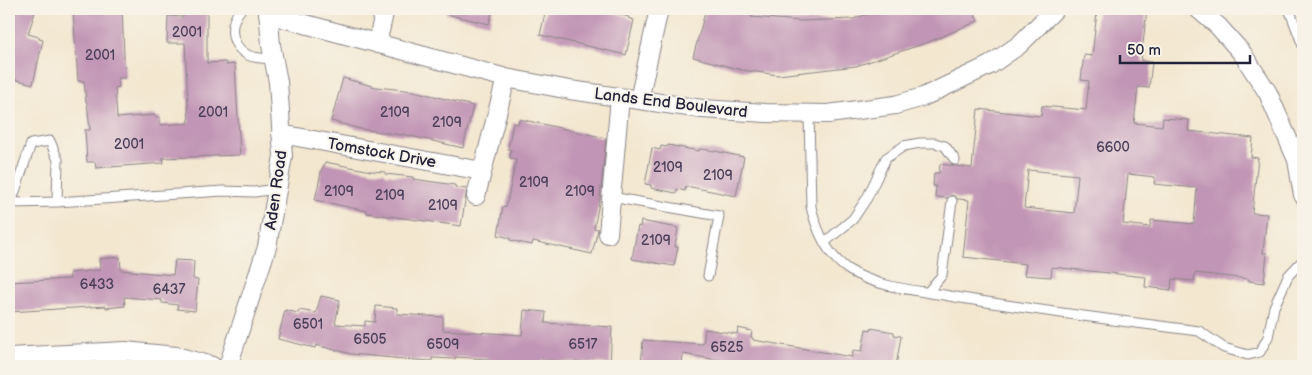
<svg xmlns="http://www.w3.org/2000/svg" width="1312" height="375" font-family="'Balsamiq Sans',sans-serif">
<rect width="100%" height="100%" fill="#f7f3e8"/>
<filter id="ink" filterUnits="userSpaceOnUse"><feTurbulence type="fractalNoise" baseFrequency=".02" numOctaves="2"/><feDisplacementMap in="SourceGraphic" scale="10" xChannelSelector="R" yChannelSelector="G"/><feConvolveMatrix kernelMatrix="1 2 1 2 8 2 1 2 1" color-interpolation-filters="sRGB"/></filter>
<filter id="wash" filterUnits="userSpaceOnUse"><feTurbulence type="fractalNoise" baseFrequency=".0096" numOctaves="4" result="noise"/><feDisplacementMap in="SourceGraphic" scale="20" xChannelSelector="R" yChannelSelector="G"/><feGaussianBlur stdDeviation="1.12" result="paint"/><feColorMatrix in="noise" values="0 0 0 0 0 0 0 0 0 0 0 0 0 0 0 0 0 1.4 0 .05"/><feComposite in="paint" operator="in"/></filter>
<g filter="url(#wash)">
<rect width="100%" height="100%" fill="#f3e7d0"/>
<g id="blocks">
<path fill="#c195b5" fill-rule="evenodd" d="M9,9H36L28,34L39,37V39L43,40L33,84L9,78Z
M73,9H122L125,78H118L119,87L115,88L117,118L155,115V117H160V125L189,123L185,43H167L168,16L183,17V10H207V63L226,62V65L235,64L240,155L163,158L164,163L96,168L95,162H87L85,130H90L87,102H86L84,81H78Z
M447,9H493L489,24L446,14Z
M546,9H599L629,17L628,18L634,20L626,55L540,35Z
M706,9H753L751,17L801,21L853,19L882,9H972L978,21L929,42L856,66L778,75L742,70L693,57Z
M1101,9H1147L1141,61L1152,62L1149,88L1138,87L1134,123L1162,126L1163,118L1189,120L1188,131L1253,138L1251,157L1258,158L1252,213L1267,214L1263,253H1267L1264,283L1249,281V279L1195,273L1194,281L1172,279L1171,290L1145,287L1146,277L1052,267L1051,277L1024,275L1026,264L963,257L969,200L958,199L952,195L947,198L935,197L936,186H933L934,173H939L940,164L972,168L978,109L1041,116L1042,106L1086,110L1089,81L1081,80L1084,55L1092,56L1097,12H1101ZM1028,170L1078,175L1074,213L1024,208ZM1128,174L1155,177L1154,184L1197,188L1194,224L1151,220L1150,227L1123,224Z
M343,78L376,87L414,91L473,106L463,148L402,134V135L360,129L331,121Z
M519,119L606,138L600,198L594,228L598,229L592,254L533,241L532,245L522,243L510,240V238L498,235L503,206L506,207L516,160L510,158L511,150L508,149L513,123L518,124Z
M668,145L699,151V149L710,150L744,157L736,196L686,186L685,191L677,189L676,193L651,188V185L645,184L652,148L660,150L661,146L667,147Z
M325,162L371,171L385,172V174L413,177V179L455,185V187L467,189L461,226L367,213V211L315,200L322,168H323Z
M641,221L678,228L675,247H678L674,266L632,259L638,226L640,227Z
M120,257L121,270L173,275L175,260L194,261L193,279L198,280L195,311L177,309L178,305L162,303V300L124,297L125,306L106,308V306L9,312V282L70,279V273L100,270L99,259Z
M321,296L340,300L335,324L365,326V321L375,322L376,306L397,308V314L443,317V330L522,335L524,310L546,312L545,323L612,327L610,364L542,360L541,366L488,361V359L455,357V359L432,358V361L415,360L351,354L316,345L315,348L278,339L285,310L298,313L299,310L316,313Z
M738,328L752,331L751,337L753,338V340L852,357L853,350L862,351L866,329L871,330V328L894,332V335L901,336L896,366H723L724,361L683,354L682,366H641L643,340L703,344L705,329L737,334Z"/>
</g>
</g>
<g filter="url(#ink)">
<use href="#blocks" fill-opacity="0" stroke="#8a8486" stroke-width="1"/>
<g fill="none" stroke-linecap="round" stroke-linejoin="round">
<defs>
<path id="service" d="M241,9C229,23 229,43 246,54C253,59 265,58 273,59
M1289,9L1303,46
M809,114L811,207C817,231 827,256 849,270C876,287 913,290 944,295C1029,310 1114,320 1199,331L1224,348L1248,355L1260,352L1268,337L1274,307L1288,276L1303,260
M611,197L719,216L708,276
M9,203L57,202L223,191L254,192L277,189
M11,203L31,144L50,141L58,160L57,202
M825,242L853,219L867,198L886,158L904,146L920,143H935L945,146L955,160
M928,292L942,275L952,201"/>
<path id="minor" d="M1198,9L1218,26L1242,53L1268,93L1297,160L1303,195
M268,14L506,78L570,90L702,109L766,113L828,114L895,105L923,97L990,65L1019,45L1055,9
M377,44L385,9
M639,100L659,9
M281,134L482,171
M476,196L506,78
M608,234L620,97
M9,357L125,351L176,356L212,366
M228,366L267,247L283,156L278,82L271,45L268,9"/>
</defs>
<use href="#service" stroke="#8a8486" stroke-width="11"/>
<use href="#minor" stroke="#8a8486" stroke-width="20"/>
<use href="#service" stroke="#fff" stroke-width="9"/>
<use href="#minor" stroke="#fff" stroke-width="18"/>
</g>
</g>
<g text-anchor="middle" stroke-width="4" stroke-linejoin="round" paint-order="stroke">
<g font-size="14" fill="#4a3f5a">
<text x="187" y="37">2001</text>
<text x="100" y="60">2001</text>
<text x="213" y="117">2001</text>
<text x="395" y="117">2109</text>
<text x="447" y="127">2109</text>
<text x="129" y="149">2001</text>
<text x="1113" y="152">6600</text>
<text x="668" y="172">2109</text>
<text x="718" y="180">2109</text>
<text x="534" y="187">2109</text>
<text x="339" y="196">2109</text>
<text x="580" y="196">2109</text>
<text x="390" y="200">2109</text>
<text x="443" y="210">2109</text>
<text x="656" y="245">2109</text>
<text x="97" y="289">6433</text>
<text x="169" y="294">6437</text>
<text x="308" y="329">6501</text>
<text x="370" y="344">6505</text>
<text x="443" y="349">6509</text>
<text x="583" y="349">6517</text>
<text x="727" y="352">6525</text>
</g>
<g font-size="16" fill="#22223b" stroke="#f7f3e8">
<text transform="translate(671 102) rotate(7)" y="6">Lands End Boulevard</text>
<text transform="translate(382 152) rotate(10)" y="6">Tomstock Drive</text>
<text transform="translate(275 190) rotate(-82)" y="6">Aden Road</text>
</g>
</g>
<rect width="1312" height="375" fill="none" stroke="#f7f3e8" stroke-width="30"/>
<path d="M1120 55v8h130v-8" fill="none" stroke="#22223b" stroke-width="2.5"/>
<text x="1127" y="55" font-size="15" fill="#22223b" stroke="#f7f3e8" stroke-width="4" paint-order="stroke">50 m</text>
</svg>
